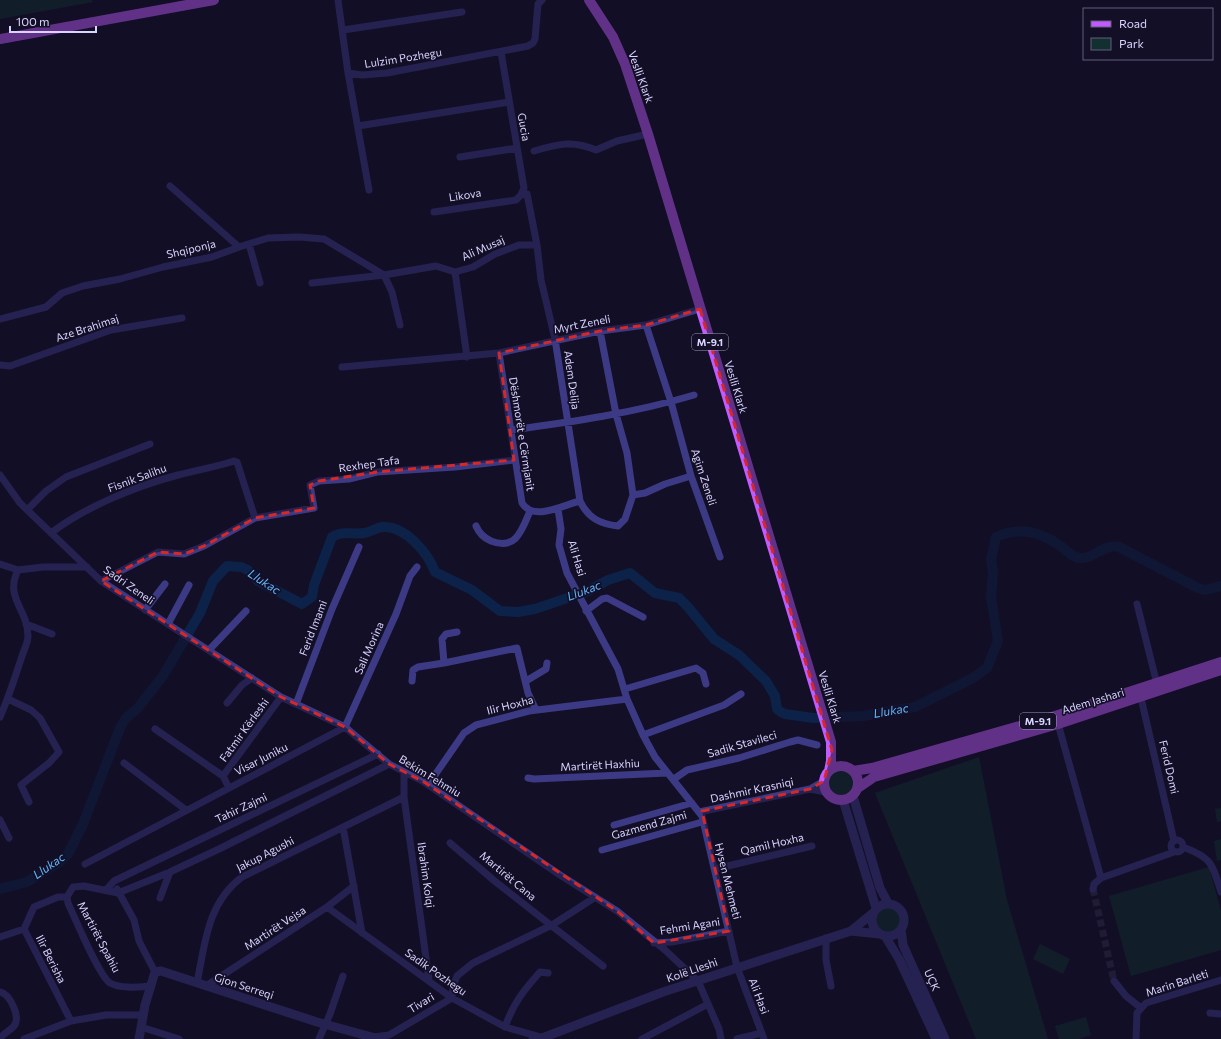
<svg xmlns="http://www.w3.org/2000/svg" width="1221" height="1039" font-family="Commissioner,sans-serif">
<rect width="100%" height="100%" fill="#130f26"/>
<path fill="#12302f" d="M0,0H92L93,2L0,19Z
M979,757L1007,900L1048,1039H976L875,793Z
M828 783a13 13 0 1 1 26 0a13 13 0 1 1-26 0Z
M1221,808V821L1217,822L1215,809Z
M1221,839V860L1217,861L1214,841Z
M1209,867L1221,911V950L1131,976L1109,896Z
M875 919a13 13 0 1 1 26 0a13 13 0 1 1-26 0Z
M1040,944L1070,959L1063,974L1033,959Z
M1086,1017L1091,1035L1079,1039H1059L1055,1026Z"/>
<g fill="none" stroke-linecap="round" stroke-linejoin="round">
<path stroke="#0c2248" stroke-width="10" d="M0,889L27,882L58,863L68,854L83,824L120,728L126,718L137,709L163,676L200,613L213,581L227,566L241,567L248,570L258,581L302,604L312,597L314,585L332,537C343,530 352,535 364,533C371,532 376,528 382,527C405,525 428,553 435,572L472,590L500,611L518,612L535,609L588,591L608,580L630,573L655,593L679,598L688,607L714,639L739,655L766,681L775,696L777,709L781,712L785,714L813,718L863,716L915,707L973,678L987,668L998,641L991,597L993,573L991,559L996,537C1021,526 1041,532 1062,547C1068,552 1073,558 1081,558C1094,559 1102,544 1119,547L1198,588L1205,590L1221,586"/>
<path stroke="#312d47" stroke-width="7" stroke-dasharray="7 3.5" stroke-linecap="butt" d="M1093,889L1114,981"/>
<path stroke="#3d3a85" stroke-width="7" d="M338,0L348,73L362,75L387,73L528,46L533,43L535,39L538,4L542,0
M343,30L462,12
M348,73L369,190
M358,126L509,102
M534,151C558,144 572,140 596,150L617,141L648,134
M460,157L517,148
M170,186L239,247
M521,195L527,194L537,245L541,280L555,339L580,501C588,518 600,524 618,526L625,519L633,495L627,453L616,414L600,331
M434,212L516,200L521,195L524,188L501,52
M249,244L260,283
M455,272L473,267L495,254L519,245H537
M455,272L467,357
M384,275L392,292L400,325
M312,283L384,275L436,266L455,272
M0,319L46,307L62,293L83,286L120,279L163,267L212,257L239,247L268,238L299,237L324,239L384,275
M646,325L671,402L691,476L720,557
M499,353L522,503C534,522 563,505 580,501
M0,365L10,366L111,330L182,318
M342,367L499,353L600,331L646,325L700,309
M511,430C572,422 634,413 694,395
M0,475L20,503L101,581L281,697L345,727L389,764L424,782L560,875L617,911L665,950L698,981L719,1029L721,1039
M633,495L645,493L665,484L691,476
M558,509L561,529L559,545L567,573L618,669L627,699L643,735L655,757L702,816L737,967L764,1039
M27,510L46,491L66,477L150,444
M476,526C479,533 484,538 491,541C516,551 522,530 530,511
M51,533C85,507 136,486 178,475C197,470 216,467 234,461L237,462L255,518
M0,564L18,570
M101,581L158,552L184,554L204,546L255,518L314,508L310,485L319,481L349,479L377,472L455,467L514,460
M1137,604L1157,684
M145,610L165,584
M586,611L602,599L607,598L643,617
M26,624L52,634
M168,624L189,585
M457,632L446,634L442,639L444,663L517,648L528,693L536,710
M209,650L246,611
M412,681L413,670L418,667L444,663
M526,681L546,669L547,663
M625,689L696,668L703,673L706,684
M1141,698L1174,841
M8,699L31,710L40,718L59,752L49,763L21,785L29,802
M227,703L242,685L252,678
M296,704L332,609L359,547
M0,717C9,697 15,677 22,656C24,650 28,643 28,636C28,609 4,598 18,570L43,567H87
M1057,720L1101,878L1174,852
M155,729L223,776
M643,735L724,705L741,694
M124,763L186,810
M404,772V797L429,980
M528,778L534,779L667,773
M674,779L687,770L739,758L790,742L798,740L817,745
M428,785L464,733L476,725L529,711L627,699
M229,788L223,776L281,697
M810,789L826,792
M699,812L810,789L824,781
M0,820L9,838
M614,825L692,803
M343,827L362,933
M1171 846a6 6 0 1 1 12 0a6 6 0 1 1-12 0Z
M450,843L497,883L603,966
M1183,847C1212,858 1212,863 1221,892
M602,850L702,822
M85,864L345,727L396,614L410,576L417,567
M715,869L812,846
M117,889L134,920L139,941L155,972
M1093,889L1094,884L1101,878
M106,890L114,881L378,754
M160,898L170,872
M327,907L452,998L505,1027L541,1037
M24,929L71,1021
M24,929L34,907L58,897H67
M0,937L24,929
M826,938V960L831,986
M654,943L672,942L729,931
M1114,981L1126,996L1141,1008
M197,983C205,944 207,903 242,877L404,797
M150,986C138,987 121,989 110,983C99,976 75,918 68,903L67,897L73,887L84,886L118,893L170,872L219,849L389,764
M206,986L327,907L354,886
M0,992C10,994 21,1017 14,1026C10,1031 3,1033 0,1039
M1210,1013L1221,1014
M141,1027L179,1039
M505,1027C514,1002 524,990 540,972L548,973
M374,1037L389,1035L452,998L453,986L457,976L473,963L552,925L594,898
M24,1039L71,1021L106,1015H142
M319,1039L330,1014L343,976
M642,1039L708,1004
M737,1039L762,1033
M1136,1039L1137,1013L1146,1003L1221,980"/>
<path stroke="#3d3a85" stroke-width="9" d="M853,796L880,888L888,903
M843,800L876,908
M872 920a16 16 0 1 1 32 0a16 16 0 1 1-32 0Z
M901,929L903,945L945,1039
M851,931L880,934
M885,936L899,959L936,1039
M139,1039L145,1005L155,972L161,971L317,1022L379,1039
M533,1039L542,1038L663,992L851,931L873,913"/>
<path stroke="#c25bff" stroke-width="10" d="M589,0L613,37L625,64L648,134L831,742V761L829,771
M0,39L214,0
M824 783a17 17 0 1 1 34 0a17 17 0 1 1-34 0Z
M853,771L872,768L1055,716L1221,662
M858,788L874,777L1058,724L1221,670"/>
</g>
<path d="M0 0H1221V1039H0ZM700,309L832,750L824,781L810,789L702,811L729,931L654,943L617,911L424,782L389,764L345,727L281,697L101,581L158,552L184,554L204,546L255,518L314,508L310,485L319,481L377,472L514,460L499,353L600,331L646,325Z" fill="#130f26" fill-opacity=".55" fill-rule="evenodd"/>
<path fill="none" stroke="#d62828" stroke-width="3" stroke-dasharray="8 5" stroke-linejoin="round" d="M700,309L832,750L824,781L810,789L702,811L729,931L654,943L617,911L424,782L389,764L345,727L281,697L101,581L158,552L184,554L204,546L255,518L314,508L310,485L319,481L377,472L514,460L499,353L600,331L646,325Z"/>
<g text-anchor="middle" stroke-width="3.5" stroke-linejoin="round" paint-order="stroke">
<g fill="#130f26" stroke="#9e99be" stroke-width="1">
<rect x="692" y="334" width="36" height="16" rx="3"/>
<rect x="1020" y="713" width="36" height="16" rx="3"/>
</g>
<g font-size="10" font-weight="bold" fill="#d9d4ff">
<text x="710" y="346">M-9.1</text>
<text x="1038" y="725">M-9.1</text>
</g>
<g font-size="11" fill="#d9d4ff" stroke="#130f26">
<text transform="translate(403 58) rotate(-9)" y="4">Lulzim Pozhegu</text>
<text transform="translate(641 77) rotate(70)" y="4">Veslli Klark</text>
<text transform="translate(524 127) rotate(80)" y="4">Gucia</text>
<text transform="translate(465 195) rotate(-9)" y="4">Likova</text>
<text transform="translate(483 248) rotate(-24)" y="4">Ali Musaj</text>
<text transform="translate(191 249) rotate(-13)" y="4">Shqiponja</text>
<text transform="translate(582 324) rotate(-11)" y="4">Myrt Zeneli</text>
<text transform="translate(87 328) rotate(-18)" y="4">Aze Brahimaj</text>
<text transform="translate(572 380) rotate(82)" y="4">Adem Delija</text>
<text transform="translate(736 387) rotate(73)" y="4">Veslli Klark</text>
<text transform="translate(522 434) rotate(81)" y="4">Dëshmorët e Cërmjanit</text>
<text transform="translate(369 464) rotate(-8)" y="4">Rexhep Tafa</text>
<text transform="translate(704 477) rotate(72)" y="4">Agim Zeneli</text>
<text transform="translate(137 478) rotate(-20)" y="4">Fisnik Salihu</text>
<text transform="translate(577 558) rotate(73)" y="4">Ali Hasi</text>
<text transform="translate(129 585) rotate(35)" y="4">Sadri Zeneli</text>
<text transform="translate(313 628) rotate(-69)" y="4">Ferid Imami</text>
<text transform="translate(369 648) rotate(-66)" y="4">Sali Morina</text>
<text transform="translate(830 697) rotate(73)" y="4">Veslli Klark</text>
<text transform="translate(1093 701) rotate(-17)" y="4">Adem Jashari</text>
<text transform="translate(510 705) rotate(-14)" y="4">Ilir Hoxha</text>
<text transform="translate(244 730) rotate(-54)" y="4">Fatmir Kërleshi</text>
<text transform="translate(742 744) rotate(-16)" y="4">Sadik Stavileci</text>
<text transform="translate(261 759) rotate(-27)" y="4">Visar Juniku</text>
<text transform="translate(600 765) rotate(-3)" y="4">Martirët Haxhiu</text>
<text transform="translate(1169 767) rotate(77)" y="4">Ferid Domi</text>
<text transform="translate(430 776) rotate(31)" y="4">Bekim Fehmiu</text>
<text transform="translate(752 790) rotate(-12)" y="4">Dashmir Krasniqi</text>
<text transform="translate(241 808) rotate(-25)" y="4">Tahir Zajmi</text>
<text transform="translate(649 825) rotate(-16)" y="4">Gazmend Zajmi</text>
<text transform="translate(772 844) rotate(-13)" y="4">Qamil Hoxha</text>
<text transform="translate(265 854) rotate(-27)" y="4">Jakup Agushi</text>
<text transform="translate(426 875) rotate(82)" y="4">Ibrahim Kolqi</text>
<text transform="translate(508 876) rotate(40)" y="4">Martirët Cana</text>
<text transform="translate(728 881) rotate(76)" y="4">Hysen Mehmeti</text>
<text transform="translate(690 926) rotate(-9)" y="4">Fehmi Agani</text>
<text transform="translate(275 928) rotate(-33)" y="4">Martirët Vejsa</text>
<text transform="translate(99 937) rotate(62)" y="4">Martirët Spahiu</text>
<text transform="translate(51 959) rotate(63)" y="4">Ilir Berisha</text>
<text transform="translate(692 970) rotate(-19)" y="4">Kolë Lleshi</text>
<text transform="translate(436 972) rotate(35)" y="4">Sadik Pozhegu</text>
<text transform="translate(932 980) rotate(66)" y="4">UÇK</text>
<text transform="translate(1177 983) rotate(-18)" y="4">Marin Barleti</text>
<text transform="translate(244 986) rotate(18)" y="4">Gjon Serreqi</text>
<text transform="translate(759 996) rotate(69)" y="4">Ali Hasi</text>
<text transform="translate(421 1003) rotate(-31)" y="4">Tivari</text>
</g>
<g font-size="12" font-style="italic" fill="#62b6ff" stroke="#130f26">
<text transform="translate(264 582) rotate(33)" y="4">Llukac</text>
<text transform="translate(584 591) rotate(-21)" y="4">Llukac</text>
<text transform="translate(891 711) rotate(-10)" y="4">Llukac</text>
<text transform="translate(49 866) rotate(-35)" y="4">Llukac</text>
</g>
</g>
<rect x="1083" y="8" width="130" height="52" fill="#130f26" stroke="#625e7d"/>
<rect x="1091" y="21" width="20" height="6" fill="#c25bff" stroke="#625e7d"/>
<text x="1119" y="28" font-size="12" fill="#d9d4ff">Road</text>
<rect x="1091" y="38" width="20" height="12" fill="#12302f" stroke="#625e7d"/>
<text x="1119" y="48" font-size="12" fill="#d9d4ff">Park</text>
<path d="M10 26v6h86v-6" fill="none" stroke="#d9d4ff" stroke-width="2"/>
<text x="16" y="26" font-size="12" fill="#d9d4ff" stroke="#130f26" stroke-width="3" paint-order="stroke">100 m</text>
</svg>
